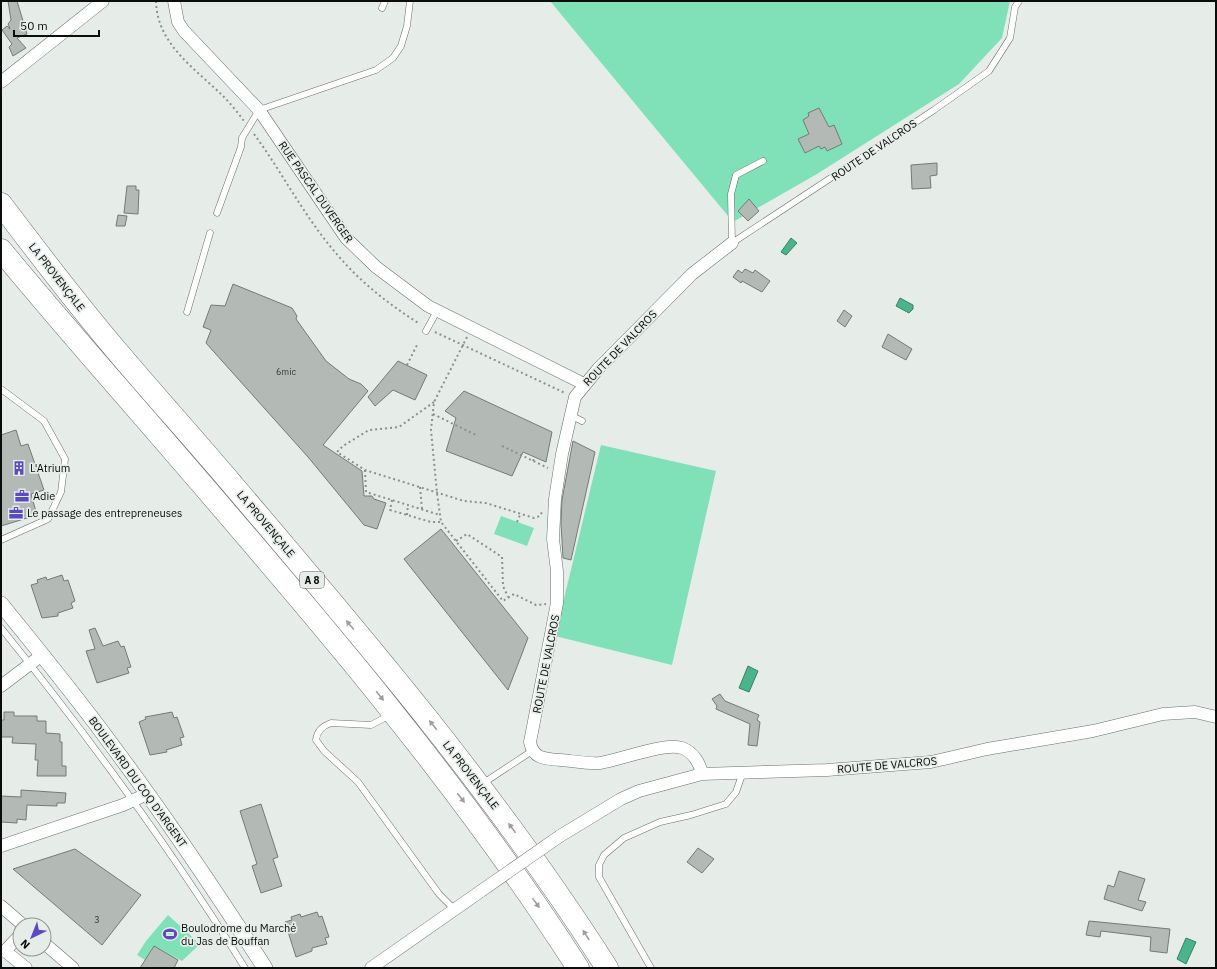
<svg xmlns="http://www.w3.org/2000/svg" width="1217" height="969" font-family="'IBM Plex Sans',sans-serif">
<rect width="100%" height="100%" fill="#e6ede9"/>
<path fill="#80e1b8" d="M550,1H1010L1002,38L959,84L817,174L733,222Z
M601,445L716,471L672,665L555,636Z
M501,516L534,528L527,546L494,534Z
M168,915L200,944L182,961L154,946L145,960L137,955L146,941Z"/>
<path fill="#4bb48c" stroke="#388265" d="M791,238L797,243L786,255L781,252Z
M900,298L913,305V309L909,313L896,306Z
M748,666L758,671L749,692L739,688Z
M1186,938L1196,942L1186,964L1177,959Z"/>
<path fill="#b3bab6" stroke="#747b77" d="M8,1H17L27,34L17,38L26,48L13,56L9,47L12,44L2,30L7,26L10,29L8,24L11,20Z
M819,108L829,127L834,125L842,144L827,151L825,147L821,149L819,146L805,153L798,139L809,134L803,120L809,116L808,113Z
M937,163V175L930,176L931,188L912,189L911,165Z
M127,186H136V190H139L138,214L124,213Z
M749,199L759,211L748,221L738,211Z
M118,215L127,216L125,226H116Z
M745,269L753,273L755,270L770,281L762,292L742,281L741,283L733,277L738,270L742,273Z
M233,284L292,308L297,316L296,319L326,361L349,379L361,384L368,391L323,445L362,471L364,496H372L374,499L386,503L377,529L364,525L308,457L206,343L211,330L203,327L211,305L225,306Z
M844,310L852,316L845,327L837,321Z
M888,334L912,349L906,360L882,347Z
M398,361L427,375L415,400L393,390L375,406L368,397Z
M464,391L552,432L546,462L523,452L512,476L446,451L456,418L445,411Z
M16,430L21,446L28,444L44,490L31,494L37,515L1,526V435Z
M573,441L595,452L571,560L563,558L561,524L562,500Z
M441,529L528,638L508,690L404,559Z
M62,575L64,581L68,580L75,601L71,603L73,608L58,613V616L42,618L31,585L38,583L37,580L46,577L47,580Z
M95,628L103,646L118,641L121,647L124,646L131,667L127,668L129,673L97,683L86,651L95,649L89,630Z
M720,694L725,701L759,715L757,720L760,722L757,746L748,745L750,724L716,709L717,706L712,699Z
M4,712H14V716H37V721H46V733L60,734V742H62V766H66V776H37L38,760H35L36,744L12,743L13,737H1V720H4Z
M172,712L174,718L177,717L184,737L180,738L182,745L166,750L167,752L150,755L139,722L146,719L145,717Z
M21,790L66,793L65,803H57V806L27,805L26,820L17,819V823L1,822V796L21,797Z
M261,804L278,857L273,859L282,886L261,893L252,866L257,864L240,811Z
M698,848L714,859L702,873L687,862Z
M75,849L141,895L102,945L13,869Z
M1119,871L1145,879L1138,900L1146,902L1142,911L1104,899L1108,885L1114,887Z
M317,912L319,917L322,916L329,937L325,938L327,944L312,948V951L296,957L285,922L292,920L291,917L300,914L301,917Z
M1089,921L1170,929L1167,953L1150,951L1151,937L1101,931L1100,937L1086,935Z
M154,946L178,960L174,968H140Z"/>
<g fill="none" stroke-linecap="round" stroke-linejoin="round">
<defs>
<path id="service" d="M382,8L385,1
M217,213L241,147L242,138L259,110L376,70L393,58L401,46L407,26L410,1
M732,243L934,110L989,71L1010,38L1015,7L1019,1
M732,243L731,194L736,175L763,161
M187,312L210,233
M426,331L437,311
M1,389L44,421L65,459L61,492L48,519L1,540
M570,415L582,421
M1,628C89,737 171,849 245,968
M390,715L371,725L331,723C322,726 317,731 316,740L324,751L358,782L439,894L455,910
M482,784L532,751
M651,968L599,877V865L604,855L624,838L660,822L691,815L726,804L736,792L743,772"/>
<path id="minor" d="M174,1L178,22L184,31L259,110L346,238L376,267L428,306L584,384
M1,82L103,1
M1,686L42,655
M702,774C700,763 693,752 682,748C665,742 620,760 600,763C588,764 573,761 561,760C545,759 533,759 530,742L557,603V571L553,539L555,499L562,454L575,397L598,369L692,274L732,243
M560,836L621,799L639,791L702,774L827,770L931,762L987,749L1093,731L1163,714L1195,712L1216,717
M1,846L123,805L147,794
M1,906L23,925
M20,935L5,951L26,968
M44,943L73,968
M371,968L481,891"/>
<path id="tertiary" d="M1,604C38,650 76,696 111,744C166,817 216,892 265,968"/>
<path id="motorway" d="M1,204C38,253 76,303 116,350C154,395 194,439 232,484C364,639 497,795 607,968
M1,250C47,306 95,361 143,416C296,593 451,770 578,968"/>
</defs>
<use href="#service" stroke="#696f6c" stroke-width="7"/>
<use href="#minor" stroke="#696f6c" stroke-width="13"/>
<use href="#tertiary" stroke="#696f6c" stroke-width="16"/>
<use href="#motorway" stroke="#696f6c" stroke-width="23"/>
<path stroke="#8a908d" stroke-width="2" stroke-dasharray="2 3" stroke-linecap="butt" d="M156,1C157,45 196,69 224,97C231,104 238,113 244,121
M254,134C282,172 304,216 335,252C359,281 388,304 420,324
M435,332L565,393
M467,337L434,402L431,430L437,493L441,522L503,601L514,594L536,605L546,604
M407,365L417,345
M434,402L399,427L369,430L343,446L337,452L365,470L464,501L486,503L534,518L540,516L542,512
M433,414L476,435
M502,446L548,468
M533,461L535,457
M365,470L366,492L440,515
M420,487L422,509
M392,500L390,510L431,522H441
M407,515L408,505
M517,522L520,515
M456,541L467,534L502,557L503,586L508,597"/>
<use href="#service" stroke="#fff" stroke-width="6"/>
<use href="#minor" stroke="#fff" stroke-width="12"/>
<use href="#tertiary" stroke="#fff" stroke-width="15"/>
<use href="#motorway" stroke="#fff" stroke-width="22"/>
<defs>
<path id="minor-bridge" d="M481,891L560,836"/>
</defs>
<use href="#minor-bridge" stroke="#696f6c" stroke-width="13" stroke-linecap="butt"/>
<use href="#minor-bridge" stroke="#fff" stroke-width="12"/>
</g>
<defs><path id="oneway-solid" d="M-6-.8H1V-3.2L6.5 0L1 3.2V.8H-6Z"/></defs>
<g fill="#9d9e9d">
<use href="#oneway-solid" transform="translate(350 625) rotate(-130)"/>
<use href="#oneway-solid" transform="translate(380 696) rotate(51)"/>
<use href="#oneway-solid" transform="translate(433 725) rotate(-129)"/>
<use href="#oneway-solid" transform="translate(461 798) rotate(52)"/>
<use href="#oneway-solid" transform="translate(512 828) rotate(-126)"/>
<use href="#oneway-solid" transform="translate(536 903) rotate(54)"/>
<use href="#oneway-solid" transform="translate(586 935) rotate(-122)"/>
</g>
<defs>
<symbol id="building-bare" viewBox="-9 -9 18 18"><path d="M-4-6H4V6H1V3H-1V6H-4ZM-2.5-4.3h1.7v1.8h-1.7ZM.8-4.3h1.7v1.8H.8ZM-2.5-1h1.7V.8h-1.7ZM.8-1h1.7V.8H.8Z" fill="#5d4ac3" stroke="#e6ede9" stroke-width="2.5" paint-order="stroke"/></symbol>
<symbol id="office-bare" viewBox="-9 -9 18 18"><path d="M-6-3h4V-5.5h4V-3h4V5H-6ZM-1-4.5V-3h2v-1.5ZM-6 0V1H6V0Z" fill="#5d4ac3" stroke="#e6ede9" stroke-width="2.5" paint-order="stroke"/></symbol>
<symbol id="stadium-bare" viewBox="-9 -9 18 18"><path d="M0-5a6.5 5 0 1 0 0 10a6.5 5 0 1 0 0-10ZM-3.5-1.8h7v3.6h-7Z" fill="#5d4ac3" stroke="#e6ede9" stroke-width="2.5" paint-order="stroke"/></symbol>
</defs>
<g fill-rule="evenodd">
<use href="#building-bare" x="9" y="458" width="20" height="20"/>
<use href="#office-bare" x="12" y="486" width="20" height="20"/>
<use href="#office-bare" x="6" y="503" width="20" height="20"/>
<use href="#stadium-bare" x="160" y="924" width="20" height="20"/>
</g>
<g text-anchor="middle" stroke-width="3.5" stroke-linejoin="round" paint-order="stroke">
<g font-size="9" fill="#343836">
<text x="286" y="375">6mic</text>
<text x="97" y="923">3</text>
</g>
<rect fill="#e6ede9" stroke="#4c504e" stroke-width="1" x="300" y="572" width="24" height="16" rx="3"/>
<g font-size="10" font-weight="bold" fill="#0a0d0b">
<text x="312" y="584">A 8</text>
</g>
<g font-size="11" fill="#0a0d0b" stroke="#e6ede9">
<text transform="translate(874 150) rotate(-34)" y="4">ROUTE DE VALCROS</text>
<text transform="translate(316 192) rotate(55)" y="4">RUE PASCAL DUVERGER</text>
<text transform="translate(57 277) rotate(52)" y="4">LA PROVENÇALE</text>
<text transform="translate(620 348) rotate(-46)" y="4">ROUTE DE VALCROS</text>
<text transform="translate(266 524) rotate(50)" y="4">LA PROVENÇALE</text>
<text transform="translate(546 664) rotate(-79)" y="4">ROUTE DE VALCROS</text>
<text transform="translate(887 765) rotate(-5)" y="4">ROUTE DE VALCROS</text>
<text transform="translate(471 775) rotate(52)" y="4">LA PROVENÇALE</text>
<text transform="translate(138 782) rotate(54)" y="4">BOULEVARD DU COQ D'ARGENT</text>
</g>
<g font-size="11" fill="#0a0d0b" stroke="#e6ede9" text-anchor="start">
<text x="30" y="472">L'Atrium</text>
<text x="33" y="500">Adie</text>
<text x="27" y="517">Le passage des entrepreneuses</text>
<text x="181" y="932">Boulodrome du Marché<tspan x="181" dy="13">du Jas de Bouffan</tspan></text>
</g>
</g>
<rect width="1217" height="969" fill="none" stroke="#0a0d0b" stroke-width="4"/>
<g transform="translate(32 937) rotate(223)"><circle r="19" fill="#e6ede9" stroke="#8e9390"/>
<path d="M0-3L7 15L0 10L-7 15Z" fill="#5d4ac3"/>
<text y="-6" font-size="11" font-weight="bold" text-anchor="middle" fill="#0a0d0b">N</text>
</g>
<path d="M14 30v6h85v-6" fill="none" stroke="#0a0d0b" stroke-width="2"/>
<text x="20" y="30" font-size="12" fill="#0a0d0b" stroke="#e6ede9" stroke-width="3" paint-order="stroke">50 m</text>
</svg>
